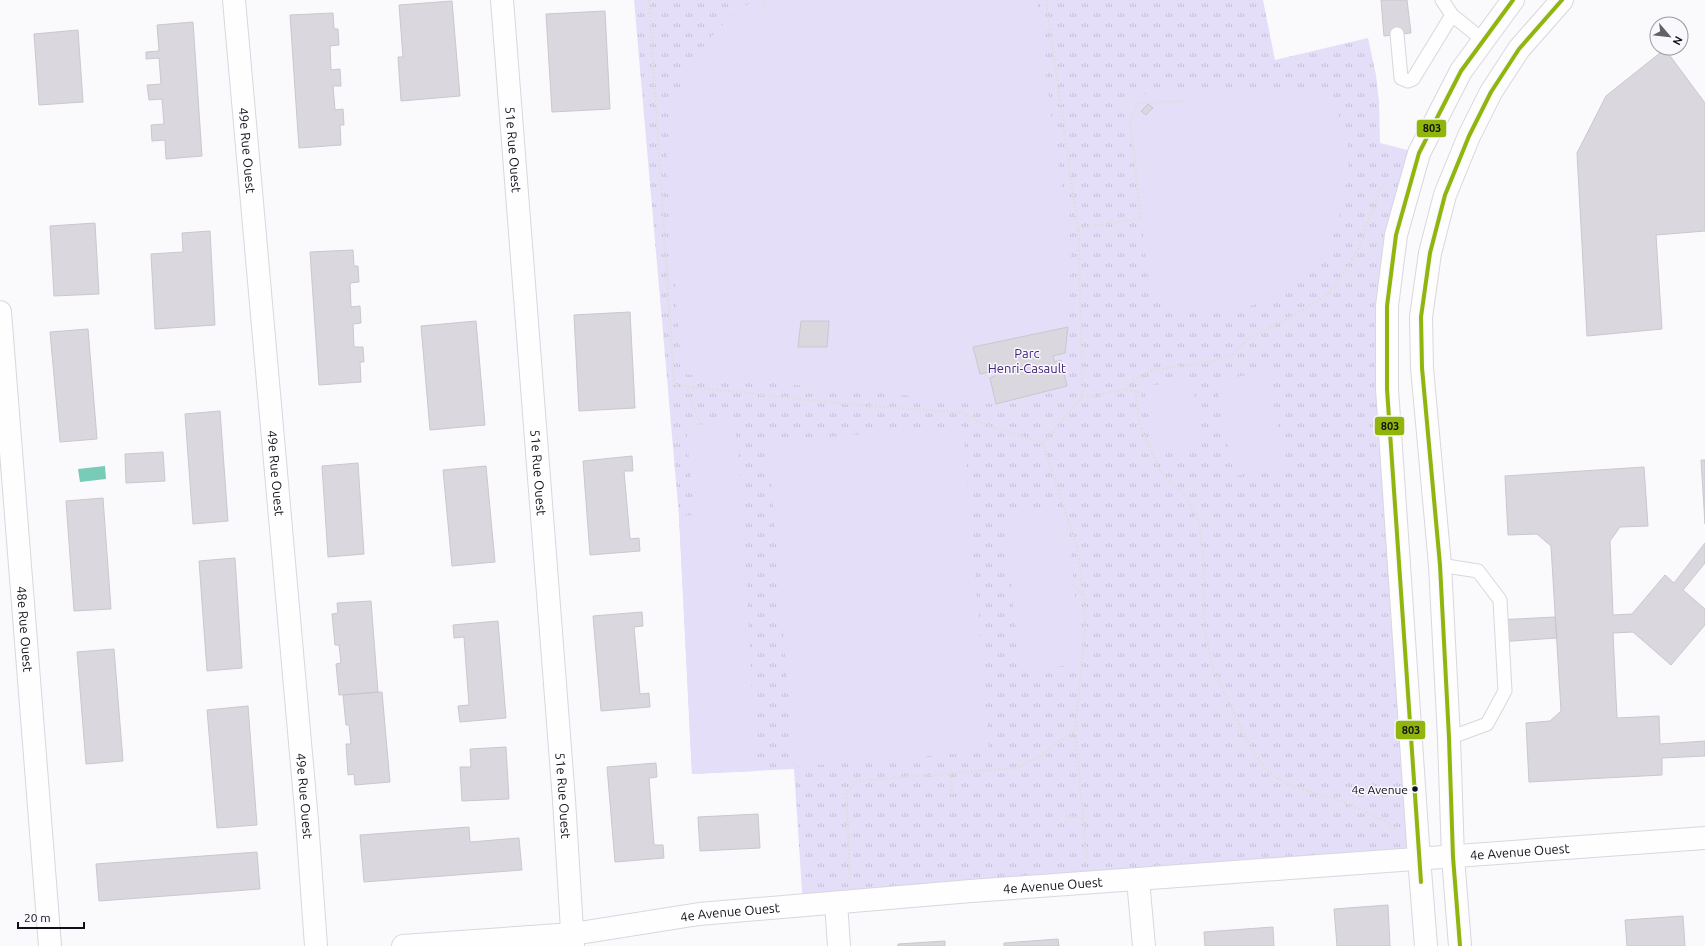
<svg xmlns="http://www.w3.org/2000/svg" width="1705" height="946" font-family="Ubuntu,sans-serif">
<defs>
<pattern id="park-tufts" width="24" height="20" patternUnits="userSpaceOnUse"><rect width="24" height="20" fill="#e4def9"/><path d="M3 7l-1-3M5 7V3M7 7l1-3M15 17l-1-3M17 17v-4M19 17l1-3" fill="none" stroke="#c3bdd5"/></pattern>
</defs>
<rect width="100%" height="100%" fill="#faf9fc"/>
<path fill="url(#park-tufts)" d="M634,0H1263L1275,60L1368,38L1376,75L1379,102L1380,143L1419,153L1387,306L1419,859L803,906L794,769L692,774L679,516Z"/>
<path fill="#e4def9" d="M755,0H1037L1053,130L1071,244L1067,386L996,404L682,374C678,330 675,285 672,241C669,197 662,151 673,108C683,65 717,22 755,0Z
M1305,87C1313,93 1332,103 1336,111C1351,135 1351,170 1344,196C1341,212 1332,243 1323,256C1293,297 1248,314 1199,310C1193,310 1186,310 1181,309C1171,306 1160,299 1150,295L1128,105L1139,94Z
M1268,371L1285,466L1234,476L1216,381Z
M1191,379L1202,446L1154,455L1145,393L1143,387Z
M735,421L743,512L756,771L692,774L679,516L694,515L686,426Z
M963,426L989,751L794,767L768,442Z
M1054,508L1067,519L1081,651L1070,665L1032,670L1019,659L1005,527L1016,513Z"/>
<path fill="#78cbb7" d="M105,466L106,479L80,482L78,469Z"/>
<path fill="#dad8de" stroke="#c9c8ce" d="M1381,0H1407L1411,33L1384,36Z
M452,1L460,96L401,101L398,57H403L399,5Z
M605,11L610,109L552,112L546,14Z
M333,13L334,29H338L339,45L330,46L331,70L340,69L341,86H333L335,110L343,109L344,125H340L341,145L299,148L290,15Z
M193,22L202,156L166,159L165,140L152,141L151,125L164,124L162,99L149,100L147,85L161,84L159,58L146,59V52L159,51L157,25Z
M78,30L83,102L39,105L34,34Z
M1665,49L1705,103V231L1656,235L1662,329L1587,336L1577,153L1606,96Z
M1148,104L1153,108L1146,115L1141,111Z
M95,223L99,294L54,296L50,226Z
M210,231L215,325L155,329L151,254L183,252L182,233Z
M353,250L354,266H358L359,282L350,283L351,307L360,306L361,323L353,324L354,347H363L364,362H360L361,382L319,385L310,252Z
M630,312L635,408L579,411L574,315Z
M476,321L485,425L430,430L421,326Z
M801,321H829L827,347H798Z
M1068,327L1065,353L1053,356L1054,362L1061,360L1067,386L996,404L990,378L995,376L994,371L980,374L973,347Z
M88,329L97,439L60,442L50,332Z
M220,411L228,521L193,524L185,414Z
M163,452L165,481L126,483L125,454Z
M632,456L633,471H624L630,539L639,538L640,551L590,555L583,461Z
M1701,460H1705V524Z
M358,463L364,554L328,557L322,466Z
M486,466L495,562L452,566L443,470Z
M1644,467L1648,526L1620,527L1610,541L1613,615L1632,614L1665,575L1674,583L1705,543V563L1683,590L1705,609V625L1671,665L1633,632L1613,633L1617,718L1659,716L1660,744L1705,741V756L1662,758V775L1529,782L1526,723L1550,721L1561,711L1551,546L1537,534L1508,535L1505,476Z
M103,498L111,609L74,611L66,501Z
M235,558L242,668L207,671L199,561Z
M371,601L378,692L339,695L336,664L341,663L339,645H335L332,614L338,613L337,603Z
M642,612L643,626L634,627L640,694L649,693L650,707L601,711L593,616Z
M1555,617L1557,638L1498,642L1496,620Z
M498,621L506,718L460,722L458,706L469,705L464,637L454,638L453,625Z
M114,649L123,761L86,764L77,652Z
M382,692L390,782L355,785L354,774L348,775L346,744H351L349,725H346L343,695Z
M248,706L257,825L217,828L207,710Z
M506,747L509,799L462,801L460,767H471L470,749Z
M656,763L657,777L649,778L654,845H663L664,858L615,862L607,767Z
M758,814L760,848L700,851L698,817Z
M469,827L470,842L519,838L522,870L364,882L360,835Z
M257,852L260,889L99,901L96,864Z
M1388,905L1390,946H1337L1334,909Z
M1683,916L1685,946H1627L1625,920Z
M1273,927L1274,946H1205L1204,932Z
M1058,939L1059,946H1004V943Z
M945,941V946H898V944Z"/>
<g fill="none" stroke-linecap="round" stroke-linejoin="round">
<defs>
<path id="service" d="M1442,0L1452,15L1483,40
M1397,34L1401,78L1408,81L1413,79L1452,15
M1440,565L1478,571L1500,600L1505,691L1487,724L1449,738"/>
<g id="minor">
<path id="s1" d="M234,0L307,821L316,946"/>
<path id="s2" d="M502,0L564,800L573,946"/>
<path id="s3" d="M0,312L50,946"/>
<path d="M1138,880L1144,946"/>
<path d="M836,903L839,946"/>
<path id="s4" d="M403,946L573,934L699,914L971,891L1705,838"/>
</g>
<path id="tertiary" d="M1426,946L1418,845L1387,389V306L1396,235L1419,153L1461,71L1513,0
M1460,946L1453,857L1449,738L1440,565L1422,368L1421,317L1430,253L1445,195L1469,136L1491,92L1519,49L1562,0"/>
</defs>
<use href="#service" stroke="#d8d7de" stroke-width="15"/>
<use href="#minor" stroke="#d8d7de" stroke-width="24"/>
<use href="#tertiary" stroke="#d8d7de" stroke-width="24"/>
<path stroke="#dfdfdf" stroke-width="2.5" stroke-dasharray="2 2" stroke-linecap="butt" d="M649,0L674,385L835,403L964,413L983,424L1043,443
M764,0L765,9
M1046,0L1078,229L1082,355V397L1043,443L1077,548L1084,597L1085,631L1075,730L1087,861
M1078,229L1141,218L1130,120L1138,103L1183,101
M686,385L700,425
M1125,390L1134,379L1153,370L1214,361L1234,354L1247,339L1281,322L1326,296L1346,270L1358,249L1379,191L1386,184
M1136,392L1140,426L1160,470L1184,494L1199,522L1204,563V629L1213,668L1250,747L1267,771L1289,785L1340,800L1384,821L1395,829
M1082,397L1125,390L1145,393
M1073,585L1084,597
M951,773L952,796
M1065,816L1083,818
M848,837L855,833
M850,879L846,793L858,781L1017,768L1037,758L1074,731"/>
<use href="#service" stroke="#fefeff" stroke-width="13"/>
<use href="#minor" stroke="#fefeff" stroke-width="22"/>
<use href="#tertiary" stroke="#fefeff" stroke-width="22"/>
<defs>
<path id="bus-1" d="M1421,882L1387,389V306L1396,235L1419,153L1461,71L1513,0
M1460,946L1453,857L1449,738L1440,565L1422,368L1421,317L1430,253L1445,195L1469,136L1491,92L1519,49L1562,0"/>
</defs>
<use href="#bus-1" stroke="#f9f8fd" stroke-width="7"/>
<use href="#bus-1" stroke="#90b60e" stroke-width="4"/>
</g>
<circle fill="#110f18" stroke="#f9f8fd" stroke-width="1.5" cx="1415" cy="789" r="3.5"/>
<g text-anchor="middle" stroke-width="3" stroke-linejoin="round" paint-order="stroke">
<g font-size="12" fill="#110f18" stroke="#f9f8fd" text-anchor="end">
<text x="1408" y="794">4e Avenue</text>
</g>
<g font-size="13" fill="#110f18" stroke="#f9f8fd">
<text dy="5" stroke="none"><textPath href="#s1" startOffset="151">49e Rue Ouest</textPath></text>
<text dy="5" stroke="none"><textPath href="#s2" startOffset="150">51e Rue Ouest</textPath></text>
<text dy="5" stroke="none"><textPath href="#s1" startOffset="475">49e Rue Ouest</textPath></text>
<text dy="5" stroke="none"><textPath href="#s2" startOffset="474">51e Rue Ouest</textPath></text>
<text dy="5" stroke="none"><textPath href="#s3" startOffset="318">48e Rue Ouest</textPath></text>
<text dy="5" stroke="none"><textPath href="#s1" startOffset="799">49e Rue Ouest</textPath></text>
<text dy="5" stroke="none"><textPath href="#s2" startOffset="798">51e Rue Ouest</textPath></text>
<text dy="5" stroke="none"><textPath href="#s4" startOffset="1121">4e Avenue Ouest</textPath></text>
<text dy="5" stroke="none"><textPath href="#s4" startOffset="653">4e Avenue Ouest</textPath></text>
<text dy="5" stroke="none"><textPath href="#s4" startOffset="329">4e Avenue Ouest</textPath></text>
</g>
<g font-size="13" fill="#44237e" stroke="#f9f8fd">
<text x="1027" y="358">Parc<tspan x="1027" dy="15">Henri-Casault</tspan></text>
</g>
</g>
<g stroke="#f9f8fd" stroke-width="1.5">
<rect x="1416" y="119" width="31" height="19" rx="4" fill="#90b60e"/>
<rect x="1374" y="416" width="31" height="20" rx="4" fill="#90b60e"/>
<rect x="1395" y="720" width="31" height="20" rx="4" fill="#90b60e"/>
</g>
<g font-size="11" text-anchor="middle" font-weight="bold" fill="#111">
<text x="1432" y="132">803</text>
<text x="1390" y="430">803</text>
<text x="1411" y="734">803</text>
</g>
<g transform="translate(1669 36) rotate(118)"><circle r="19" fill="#f9f8fd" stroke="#9c9ba1"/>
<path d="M0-3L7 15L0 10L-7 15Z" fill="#636168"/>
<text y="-6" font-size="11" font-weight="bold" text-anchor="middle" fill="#110f18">N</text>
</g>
<path d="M18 922v6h66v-6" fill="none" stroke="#110f18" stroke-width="2"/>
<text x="24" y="922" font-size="12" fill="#110f18" stroke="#f9f8fd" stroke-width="3" paint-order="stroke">20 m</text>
</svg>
